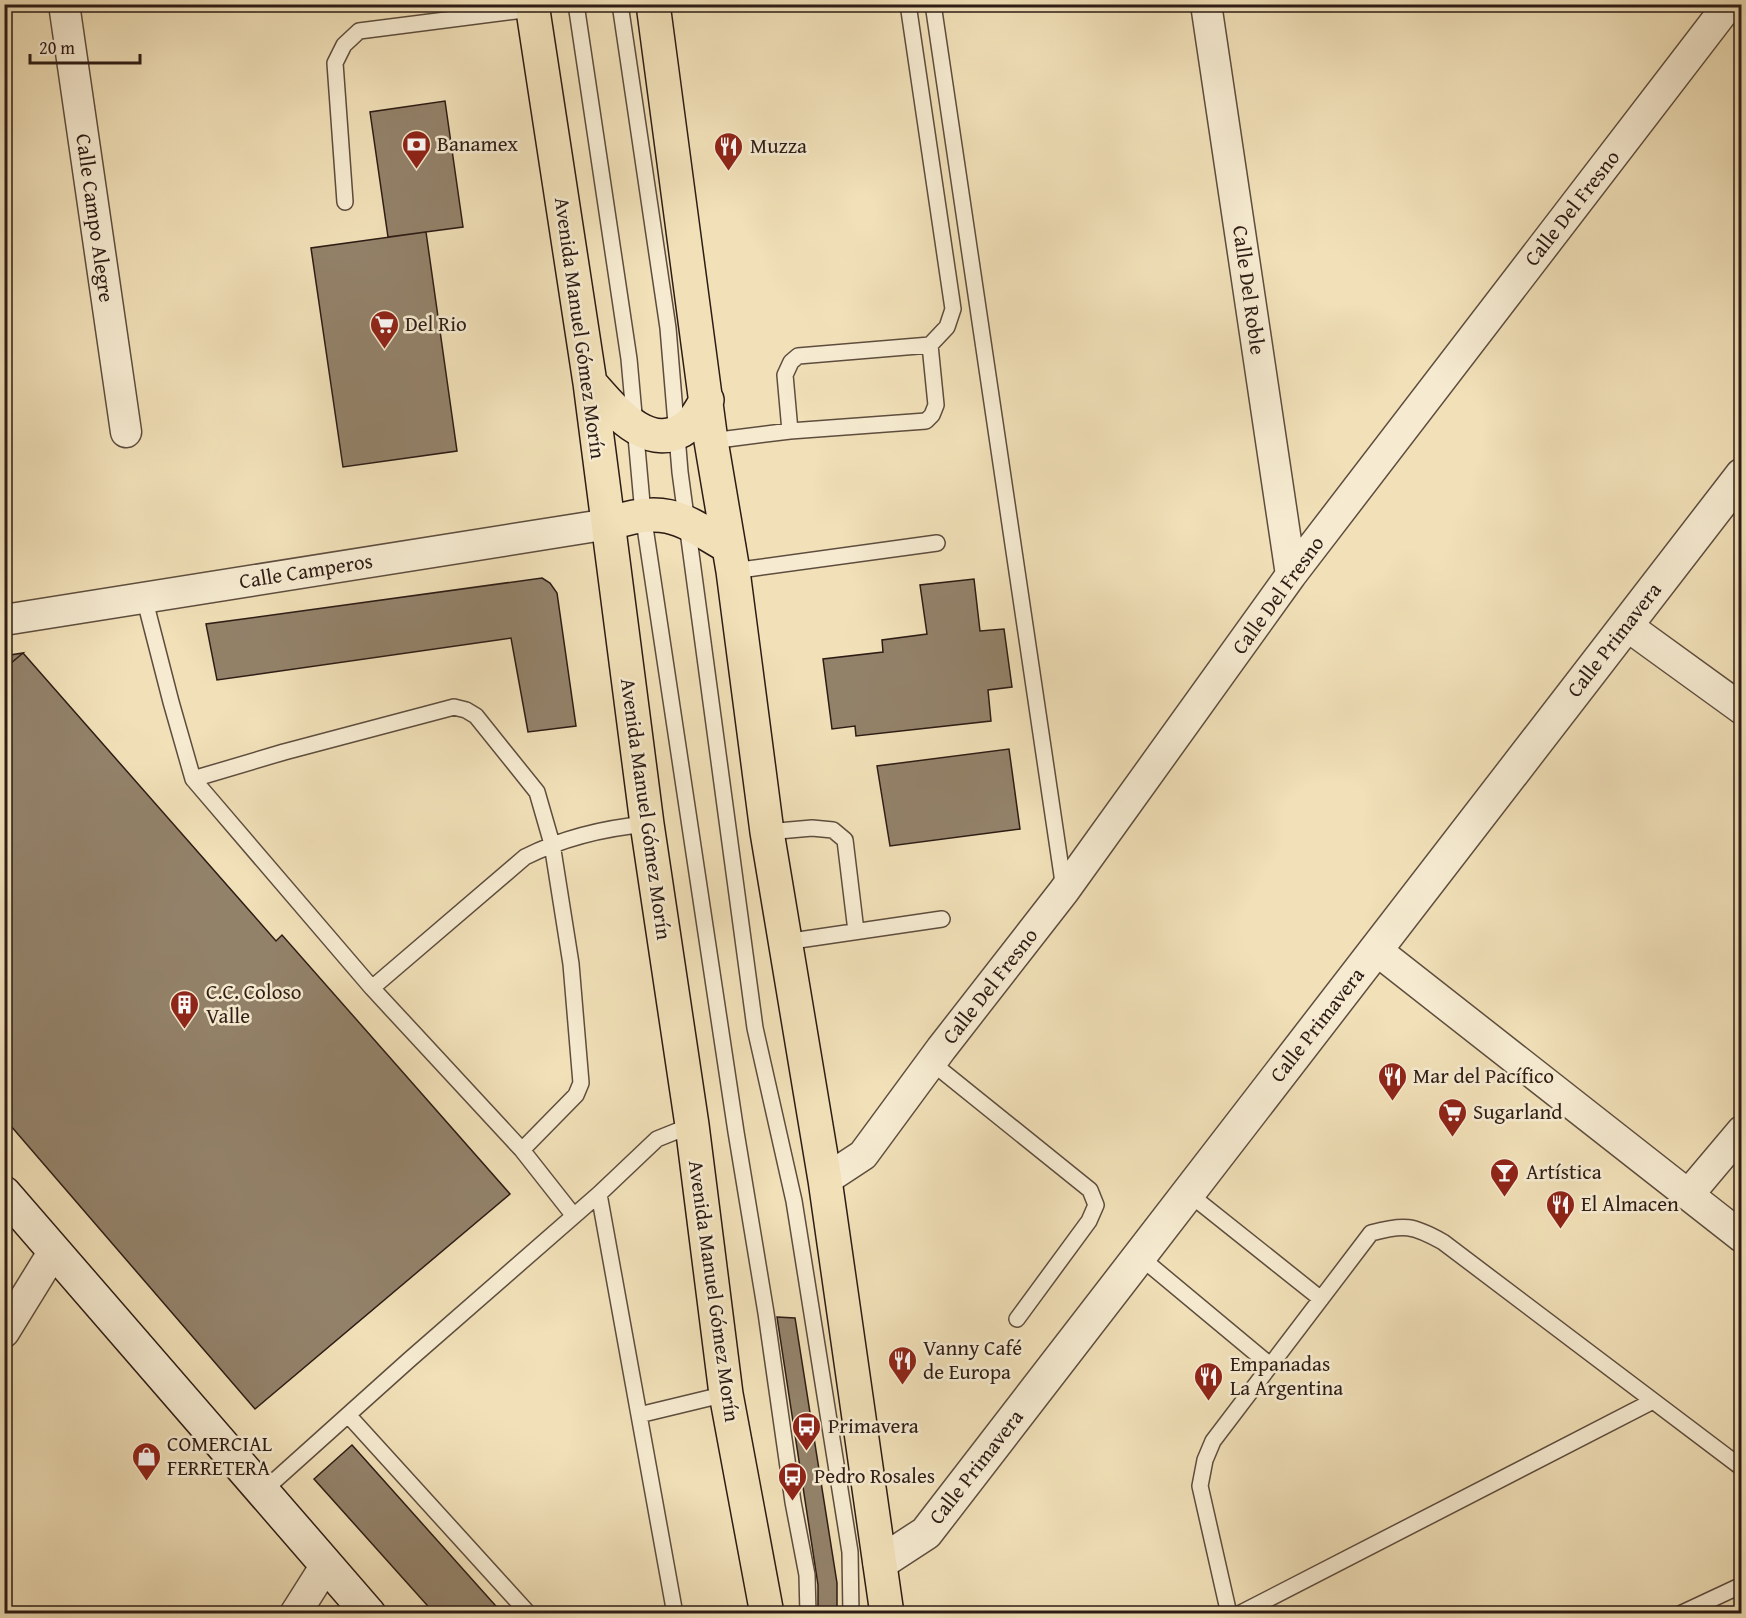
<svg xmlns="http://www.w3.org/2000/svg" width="1746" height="1618" font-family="'Gentium Book Plus',serif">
<rect width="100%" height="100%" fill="#f1e0b8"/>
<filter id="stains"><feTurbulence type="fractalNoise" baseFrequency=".00333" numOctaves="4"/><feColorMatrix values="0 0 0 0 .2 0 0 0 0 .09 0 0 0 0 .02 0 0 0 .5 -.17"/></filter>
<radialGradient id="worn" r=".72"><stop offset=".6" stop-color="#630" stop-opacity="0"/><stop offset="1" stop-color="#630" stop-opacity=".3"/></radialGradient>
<path fill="#93826a" stroke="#2d1c15" stroke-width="1.5" d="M445,101L463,227L388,237L370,112Z
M426,232L457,451L343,467L311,248Z
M542,578L550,583L557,593L576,726L528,732L511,638L217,680L206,624Z
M974,579L980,631L1004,629L1012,687L988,690L991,721L856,736L855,726L832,729L823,659L883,652L882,640L927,634L920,585Z
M23,653L276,941L282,935L510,1194L255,1409L4,1118V669Z
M23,653L4,669V656Z
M1009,749L1020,829L890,846L877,766Z
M777,1317L795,1318L837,1583V1614H818V1585Z
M352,1445L503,1614H435L314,1479Z"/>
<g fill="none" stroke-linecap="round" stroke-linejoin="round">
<defs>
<path id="service" d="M576,4L629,359L643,514L736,1132L766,1313L793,1502L807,1575L808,1614
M620,4L668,328L680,472L755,1028L794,1201L850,1552L851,1614
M933,4L1064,889
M345,202L335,63L344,45L359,31L532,9
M790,431L785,375L791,362L798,356L930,345L947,327L953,309L908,4
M711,441L790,431L926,421L932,415L936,405L930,345
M733,571L937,543
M144,597L171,702L193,779L372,988L522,1150L574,1216
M193,779L284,752L454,707L466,710L476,716L537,792L552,844L571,964L581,1083L576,1095L522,1150
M767,832L812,828L833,830L845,840L856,931
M785,942L942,919
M372,988L525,857C563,838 605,828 647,824
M931,1062L1090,1190L1096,1205L1089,1221L1017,1319
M1188,1193L1321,1299
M599,1194L675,1614
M1139,1256L1270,1365
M639,1415L726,1394
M349,1416L529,1614
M262,1492L409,1360L599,1194L657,1139L692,1125
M1229,1614L1200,1486L1205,1460L1213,1441L1371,1233C1404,1224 1413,1225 1443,1242L1742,1468
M1239,1614L1653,1401
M1680,1614L1742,1585"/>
<path id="minor" d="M64,4L126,432
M1206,4L1291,575
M4,620L609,524
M1626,625L1742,709
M1375,949L1742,1237
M825,1180L863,1155L941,1049L1064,891L1291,575L1729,4
M1688,1195L1742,1131
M4,1332L54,1251
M295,1614L326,1565"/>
<path id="tertiary" d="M880,1563L926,1533L1742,475"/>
<path id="secondary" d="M4,1193L369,1614"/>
<path id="primary" d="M532,4L590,383L647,824L692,1125L726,1394L767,1614
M653,4L711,441L733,571L767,832L825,1180L887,1614
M590,383C614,410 650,456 688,426C696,420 701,408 707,400
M609,524C665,504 682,519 729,547"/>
</defs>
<use href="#service" stroke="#5e4d3e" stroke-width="18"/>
<use href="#minor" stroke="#5e4d3e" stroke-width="33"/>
<use href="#tertiary" stroke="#5e4d3e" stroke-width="36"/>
<use href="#secondary" stroke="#2d1c15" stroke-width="36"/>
<use href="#primary" stroke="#2d1c15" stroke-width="36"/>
<use href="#service" stroke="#f6ebd1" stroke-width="15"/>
<use href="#minor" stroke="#f6ebd1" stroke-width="30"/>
<use href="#tertiary" stroke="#f6ebd1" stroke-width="33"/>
<use href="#secondary" stroke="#f6ebd1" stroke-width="33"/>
<use href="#primary" stroke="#f1e0b8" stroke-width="33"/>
</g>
<defs>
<symbol id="bank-pin" viewBox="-11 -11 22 30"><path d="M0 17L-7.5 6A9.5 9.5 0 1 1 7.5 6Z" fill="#8f2418" stroke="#f6ebd1"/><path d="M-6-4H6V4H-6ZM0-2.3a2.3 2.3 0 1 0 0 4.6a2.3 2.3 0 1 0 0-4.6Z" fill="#fff"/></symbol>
<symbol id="restaurant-pin" viewBox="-11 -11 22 30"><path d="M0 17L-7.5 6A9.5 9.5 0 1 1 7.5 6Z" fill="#8f2418" stroke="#f6ebd1"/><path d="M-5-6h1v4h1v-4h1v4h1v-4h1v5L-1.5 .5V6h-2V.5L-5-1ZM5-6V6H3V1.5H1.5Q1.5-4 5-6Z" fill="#fff"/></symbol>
<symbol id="supermarket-pin" viewBox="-11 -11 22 30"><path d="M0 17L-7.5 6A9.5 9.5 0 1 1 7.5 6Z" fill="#8f2418" stroke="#f6ebd1"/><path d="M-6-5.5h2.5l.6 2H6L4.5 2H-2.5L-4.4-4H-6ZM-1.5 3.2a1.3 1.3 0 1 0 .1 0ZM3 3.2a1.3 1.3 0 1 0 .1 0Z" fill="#fff"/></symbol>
<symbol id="building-pin" viewBox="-11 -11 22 30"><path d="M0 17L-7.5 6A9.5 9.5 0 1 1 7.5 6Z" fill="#8f2418" stroke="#f6ebd1"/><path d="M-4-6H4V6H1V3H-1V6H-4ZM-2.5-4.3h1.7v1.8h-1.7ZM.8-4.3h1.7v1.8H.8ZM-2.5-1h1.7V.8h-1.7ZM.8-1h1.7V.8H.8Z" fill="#fff"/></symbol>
<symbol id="bar-pin" viewBox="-11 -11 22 30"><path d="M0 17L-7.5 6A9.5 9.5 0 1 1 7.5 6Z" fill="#8f2418" stroke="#f6ebd1"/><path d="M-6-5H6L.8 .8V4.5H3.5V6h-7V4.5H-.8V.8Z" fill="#fff"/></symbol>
<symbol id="bus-pin" viewBox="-11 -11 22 30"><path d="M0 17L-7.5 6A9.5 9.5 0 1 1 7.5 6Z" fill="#8f2418" stroke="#f6ebd1"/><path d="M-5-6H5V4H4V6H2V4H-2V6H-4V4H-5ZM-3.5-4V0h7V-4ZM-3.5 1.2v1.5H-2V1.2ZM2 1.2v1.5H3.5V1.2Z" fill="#fff"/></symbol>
<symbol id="shop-pin" viewBox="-11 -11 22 30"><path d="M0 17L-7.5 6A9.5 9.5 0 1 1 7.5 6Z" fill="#8f2418" stroke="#f6ebd1"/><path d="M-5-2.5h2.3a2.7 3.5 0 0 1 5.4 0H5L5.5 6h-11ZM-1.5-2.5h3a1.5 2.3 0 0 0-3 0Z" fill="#fff"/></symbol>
</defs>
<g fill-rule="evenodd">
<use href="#bank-pin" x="400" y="128" width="33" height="45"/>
<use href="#restaurant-pin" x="712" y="130" width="33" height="45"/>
<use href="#supermarket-pin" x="368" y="308" width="33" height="45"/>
<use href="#building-pin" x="168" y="988" width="33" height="45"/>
<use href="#restaurant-pin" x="1376" y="1060" width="33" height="45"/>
<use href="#supermarket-pin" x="1436" y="1096" width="33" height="45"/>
<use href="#bar-pin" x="1488" y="1156" width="33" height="45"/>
<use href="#restaurant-pin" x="1544" y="1188" width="33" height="45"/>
<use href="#restaurant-pin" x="886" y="1344" width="33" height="45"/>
<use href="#restaurant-pin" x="1192" y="1360" width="33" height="45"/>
<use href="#bus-pin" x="790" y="1410" width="33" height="45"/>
<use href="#shop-pin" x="130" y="1440" width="33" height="45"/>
<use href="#bus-pin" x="776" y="1460" width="33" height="45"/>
</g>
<g text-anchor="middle" stroke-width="5" stroke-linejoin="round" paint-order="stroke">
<g font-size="21" fill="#2d1c15" stroke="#f6ebd1" text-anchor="start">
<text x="437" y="151">Banamex</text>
<text x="750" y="153">Muzza</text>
<text x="405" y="331">Del Rio</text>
<text x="206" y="999">C.C. Coloso<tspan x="206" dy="24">Valle</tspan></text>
<text x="1413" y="1083">Mar del Pacífico</text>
<text x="1473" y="1119">Sugarland</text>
<text x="1526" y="1179">Artística</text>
<text x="1581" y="1211">El Almacen</text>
<text x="923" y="1355">Vanny Café<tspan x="923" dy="24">de Europa</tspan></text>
<text x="1230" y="1371">Empanadas<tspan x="1230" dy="24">La Argentina</tspan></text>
<text x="828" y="1433">Primavera</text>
<text x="167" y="1451">COMERCIAL<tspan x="167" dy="24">FERRETERA</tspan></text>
<text x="814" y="1483">Pedro Rosales</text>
</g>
<g font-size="21" fill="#2d1c15" stroke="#f6ebd1">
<text transform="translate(1572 208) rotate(-52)" y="7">Calle Del Fresno</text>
<text transform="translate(95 218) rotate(82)" y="7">Calle Campo Alegre</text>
<text transform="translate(1249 290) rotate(82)" y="7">Calle Del Roble</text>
<text transform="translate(580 328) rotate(82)" y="7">Avenida Manuel Gómez Morín</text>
<text transform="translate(306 571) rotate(-9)" y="7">Calle Camperos</text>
<text transform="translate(1278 595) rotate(-54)" y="7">Calle Del Fresno</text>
<text transform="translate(1614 640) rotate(-52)" y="7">Calle Primavera</text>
<text transform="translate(646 809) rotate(82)" y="7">Avenida Manuel Gómez Morín</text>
<text transform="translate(990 986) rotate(-52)" y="7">Calle Del Fresno</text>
<text transform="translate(1317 1025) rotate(-52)" y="7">Calle Primavera</text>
<text transform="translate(714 1291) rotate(82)" y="7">Avenida Manuel Gómez Morín</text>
<text transform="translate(976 1467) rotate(-52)" y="7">Calle Primavera</text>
</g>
</g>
<rect width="1746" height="1618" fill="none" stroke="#f1e0b8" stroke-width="24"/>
<rect x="6" y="6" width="1734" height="1606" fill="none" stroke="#2d1c15" stroke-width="3"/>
<rect x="12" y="12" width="1722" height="1594" fill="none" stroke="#2d1c15" stroke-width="1.5"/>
<path d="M30 54v9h110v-9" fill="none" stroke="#2d1c15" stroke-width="3"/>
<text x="39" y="54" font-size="18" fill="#2d1c15" stroke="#f6ebd1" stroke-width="4.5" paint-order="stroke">20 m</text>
<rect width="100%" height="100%" filter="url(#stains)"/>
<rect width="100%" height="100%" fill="url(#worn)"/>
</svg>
